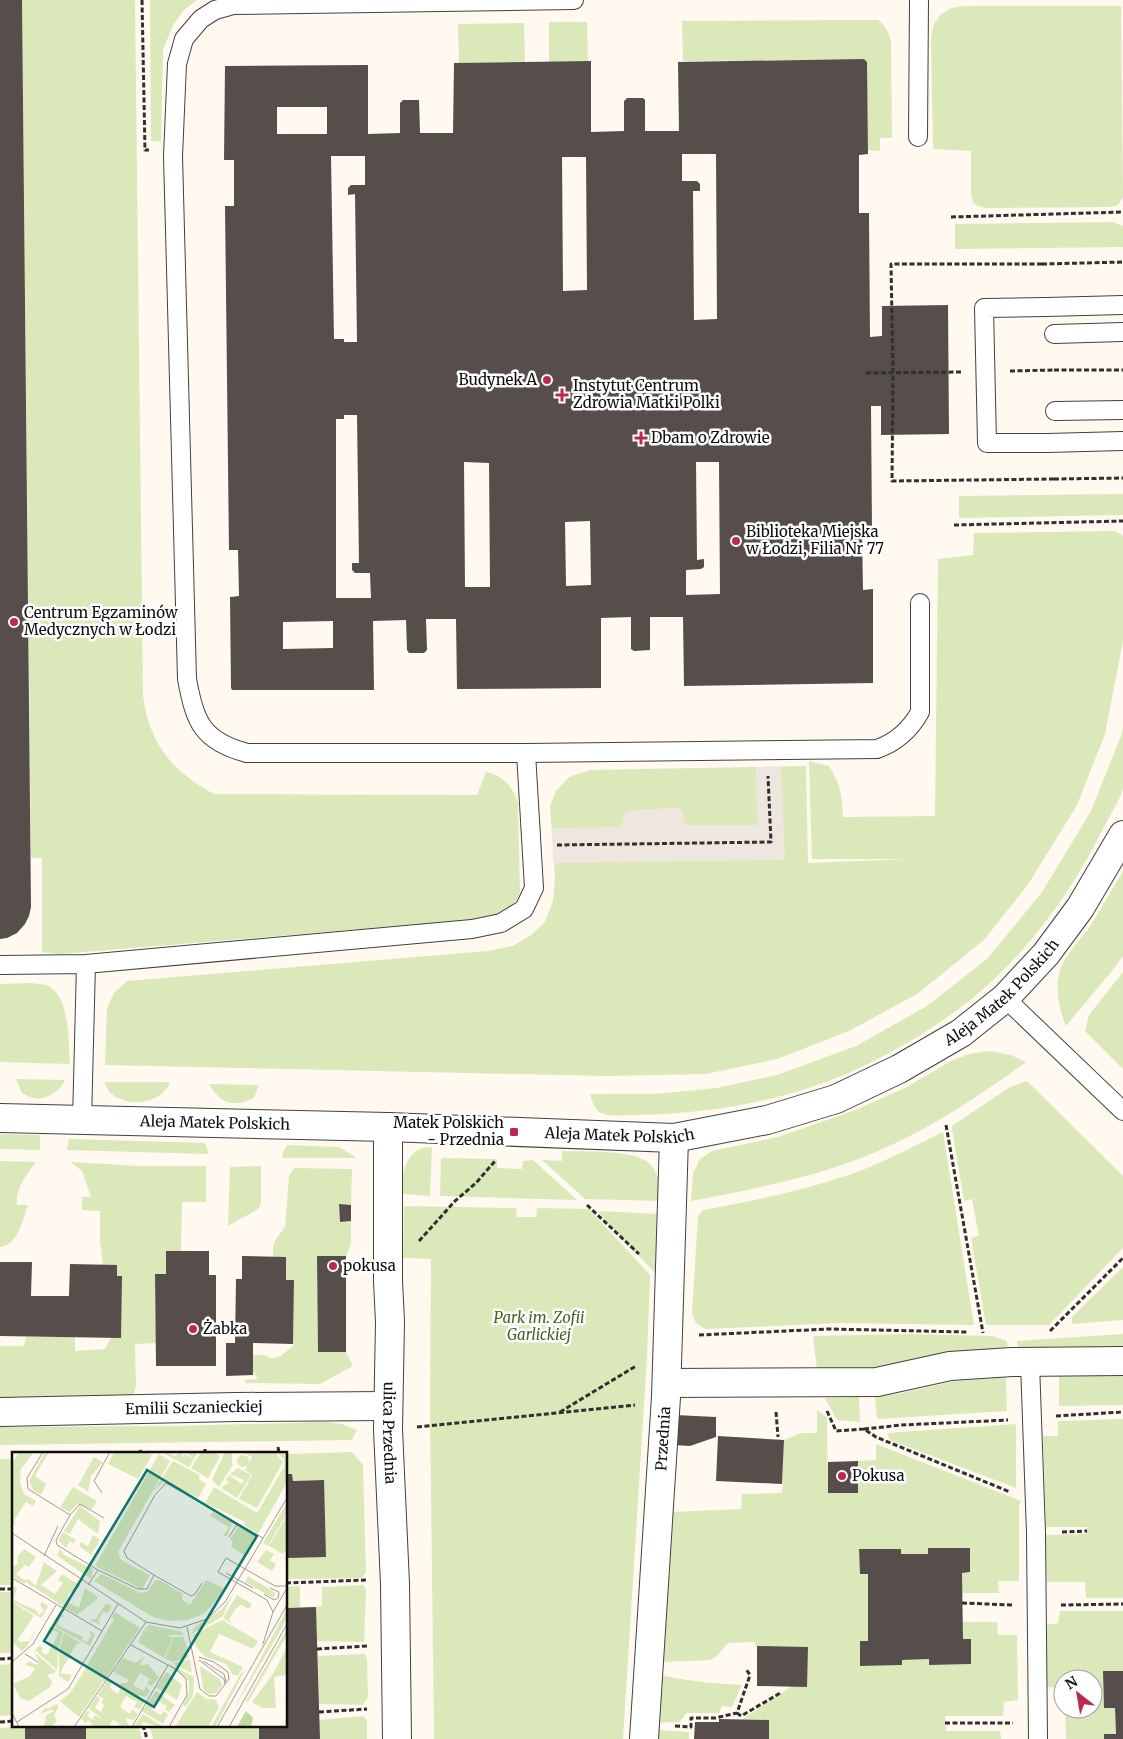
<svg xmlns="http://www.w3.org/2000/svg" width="1123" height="1739" font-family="Merriweather,serif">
<rect width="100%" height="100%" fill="#fff9f0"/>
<path fill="#dbe8ba" d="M22,0H135L143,695C149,744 172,771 214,794L477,795L486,772C504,776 512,786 518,803L520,892C514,911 499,914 482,919L60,954L42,952V858H31Z
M150,0H197L184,10L173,25L163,50L161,142L151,141Z
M964,6H1121L1123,197L1118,205L1110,207L986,208L978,206L973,203L971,193V151L933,149L931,37L934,24L940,15L951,8Z
M878,20C886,26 888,31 891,41L892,138H880V151L868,150L866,60L683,61L682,21Z
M549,22H587L588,62H549Z
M524,23L525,62L459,63L458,24Z
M1113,222L1123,226V247L955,249V224Z
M1123,494V515L959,518V496Z
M1115,531L1123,536V641L1105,734L1077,805L1029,883L984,940L917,994L849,1031L777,1059L706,1074L606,1076L105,1065L107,1008L114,993L127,981L488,951L513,946L531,935L545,922L553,901L555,877L550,806L556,791L569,777L590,770L806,766L808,863L911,859H812L809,761L829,766C841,786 842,794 843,817L935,816L938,559L973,555L974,533Z
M1123,727C1123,744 1123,771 1123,787C1121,798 1110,815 1105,825C1073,890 1030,950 974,997C934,1030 878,1062 831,1080C769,1104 701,1114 635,1115C624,1115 611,1117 601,1113C594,1109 592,1101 590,1094H655L717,1088L777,1075L856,1046L927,1006L987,959L1042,892L1091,811L1121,736Z
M1123,871V956L1111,972L1066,1026C1057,1004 1053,980 1065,959C1072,948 1081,938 1089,928C1101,909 1112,890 1123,871Z
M1123,972V1069L1085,1031L1089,1015Z
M31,983C35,984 42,984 46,985C71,995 68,1042 70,1064L0,1062V984Z
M990,1051L1011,1055L1026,1062C974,1100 921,1135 861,1158C807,1179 748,1190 691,1201L693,1174L700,1159L712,1151L778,1137L853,1111L905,1088L951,1061L969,1054Z
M16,1079L65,1080C61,1090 46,1101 34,1098C30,1098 26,1095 22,1093Z
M1027,1081L1123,1176V1248L1049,1325H986L971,1238L979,1236L972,1199L964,1201L952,1129V1126L1010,1087Z
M104,1082H170C162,1103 131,1108 113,1095C109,1093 107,1087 104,1082Z
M209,1084L259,1085L254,1098C232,1108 221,1104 209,1084Z
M943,1132L974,1325L839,1323L706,1329C697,1325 694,1322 692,1312L698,1216L703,1210C753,1201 801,1191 849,1175C881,1164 912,1147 943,1132Z
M0,1134L40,1135V1150L0,1149Z
M69,1139L205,1143L209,1154L67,1150Z
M287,1145L339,1147L357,1158H282L283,1152Z
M432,1147L430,1196L402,1194C402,1178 403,1157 420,1149C423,1147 429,1148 432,1147Z
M562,1151C582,1152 636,1149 650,1164C659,1173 661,1189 661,1201L585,1199L542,1160L562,1161Z
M441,1158L497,1159V1168L522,1169L523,1161L533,1160L577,1200L440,1196Z
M0,1161L36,1162C26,1176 15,1188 17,1205H28C22,1221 19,1244 0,1247Z
M70,1162L139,1166H206V1202H182L181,1251H166V1274L155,1275L156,1343L135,1344L136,1386L133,1396L0,1398V1346H24L26,1337H75V1351L105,1349L111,1338L122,1276H117V1265H103L100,1240V1211L82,1210V1197H91L82,1171Z
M261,1166V1203L258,1209L228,1226L230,1167Z
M294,1168L352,1169L351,1205H339L340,1222L351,1221V1244L346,1256L317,1257L318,1352H346L353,1366L320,1384L245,1383V1380L257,1379L256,1375L253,1372V1355H265C276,1364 285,1352 294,1345L293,1344L294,1280H286V1257H273V1247L276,1239L285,1227L289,1176Z
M404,1206L516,1208L517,1217H536L537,1208L589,1209L650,1275L647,1357L623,1739H434L430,1409L431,1259L403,1258Z
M598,1211L660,1214L658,1276L630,1247Z
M1123,1267V1320L1072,1324V1317Z
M905,1334L993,1336L1007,1341L1008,1350L961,1351L879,1370H817L813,1336Z
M1123,1334V1349L1018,1350L1017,1341Z
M1059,1375H1123V1405L1059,1406Z
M1006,1377L1007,1411L877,1419L875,1396L897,1394L955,1381Z
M859,1397L860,1422L837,1420L825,1398Z
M817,1410L827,1418L828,1493H858V1461L876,1460V1444L1021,1501L1019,1506V1581H998L999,1593H962V1573L970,1572V1548H928V1554H901V1549L859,1550L860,1574H868V1641H860V1666L902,1665V1660L929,1659L930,1665L971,1664V1639H963V1622H997L998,1635H1017L1018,1700L1004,1702L1003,1716H945L946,1731H1000L1001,1739H769V1720H741L792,1686L807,1687V1647L755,1646V1642L728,1643L717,1656L710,1660L664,1662L654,1660L671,1512L741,1509L742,1494L782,1493L784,1440L801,1433H817Z
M1123,1419V1598H1086L1085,1582H1047L1045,1535L1086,1534L1087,1527H1046L1043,1436H1058V1421Z
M327,1422L342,1424L357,1430L352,1440L0,1445V1427L172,1426Z
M1016,1424V1488L890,1440L887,1433Z
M352,1452L363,1465L366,1573L361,1578L286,1579V1558L324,1480L293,1481L292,1474H288V1454Z
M0,1459H14V1585H0Z
M363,1585L366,1590L364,1642L317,1641L316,1607L322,1606V1587Z
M300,1586V1607L286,1608V1587Z
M0,1592H14V1653H0Z
M1060,1611H1123V1671L1103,1672L1104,1707L1115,1708L1116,1734H1104V1739H1066L1065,1709H1093V1679H1063V1688L1047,1687L1046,1625L1058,1623Z
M365,1654L367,1659L368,1697L363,1705L319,1704L318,1656Z
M14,1664V1715L0,1716V1665Z
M653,1673C682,1681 712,1683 742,1685L732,1707L722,1706L719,1713H686L680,1722L650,1723Z
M363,1716L367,1720V1739H320L319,1720Z
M86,1725H138L142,1739H86Z
M149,1725H259V1739H153Z
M25,1726V1739H0V1728Z
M658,1730L689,1732V1739H650Z"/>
<path fill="#efe7df" d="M756,767H781L785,860L553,863L552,828L621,827L625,812L630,810L678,808L683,811L685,825H757Z"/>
<path fill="#574d4b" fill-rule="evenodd" d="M0,0H22L31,907L29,916L25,924L17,933L7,938L0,939Z
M864,59L867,62L868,154L859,155V213H869L870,337L882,336V306L948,305L949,434L881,435V406H871L872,530H862L863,590L873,589V683L684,686L683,617H650V650L634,651L631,649V617L601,618V688L457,689L456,619H426L427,650L424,653H409L407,650L406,620L373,621L374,690H232L231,688L230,597L239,596L238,550H229L225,206H234V160H224L225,66L368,65V134L400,133V103L403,100H419L420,133H453L454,63L591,61V132L624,131V101L627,98H643L645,100V131H679L678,62ZM277,107H327V134H277ZM682,154H716L717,319L694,320L693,191H700V184L697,181H682ZM331,156H365V185H351L348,188V195L355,194L357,342H344V339H334ZM562,157H586L587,290L563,291ZM344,415H357L359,563H352V570L355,573H370L371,598H336V419H344ZM464,462L489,463L490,587H465ZM696,462H719L720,594L686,595V570L701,569L704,567V559L697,560ZM590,521L591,585L566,586L565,522ZM333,621V648L283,649V622Z
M339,1204L351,1205V1221L340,1222Z
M166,1251H209V1275H216V1366H156L155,1274H166Z
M242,1256L286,1257V1280H294L293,1344L253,1343V1375L226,1376V1343H235L236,1279H242Z
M317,1256H346V1352H318Z
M0,1262H32L31,1296H69L70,1264L117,1265V1276H122L121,1338L0,1336Z
M675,1415L716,1417V1437L690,1446L674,1445Z
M718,1436L784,1440L782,1484L716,1481Z
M858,1461V1493H828V1462Z
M286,1474H292L293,1481L324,1480L326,1557L286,1558Z
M928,1548H970V1572L962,1573L963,1639H971V1664L929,1665V1659L902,1660V1665L860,1666V1641H868V1574H860L859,1549H901V1554H928Z
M316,1607L320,1739H259V1725H286V1608Z
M757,1646L808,1647L807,1687L757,1686Z
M1103,1671H1123V1739H1104V1734H1116L1115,1708H1104Z
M719,1719L769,1720V1739H694L695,1722H719Z
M25,1725H86V1739H25Z"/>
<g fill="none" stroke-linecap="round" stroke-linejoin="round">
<defs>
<path id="service" d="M918,137L919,0
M1046,307L1123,305
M1054,334L1123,332
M1055,411L1123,410
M1047,443L1123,441
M526,753L877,749C897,742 910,730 920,712V603
M0,965L86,964
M1005,998L1123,1111
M82,1121L86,964L472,929L501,923L524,909L534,888L526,753H247C202,741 195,722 187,679L173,156L177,64L184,39L201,19L215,10L233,5L574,0
M1030,1363L1036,1533L1038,1739"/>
<g id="minor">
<path id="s1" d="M388,1127V1281L390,1322L388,1429L395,1584L397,1739"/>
<path d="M667,1383L877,1382L950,1366L1012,1362L1123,1361"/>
<path id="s2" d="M0,1412L236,1407L388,1406"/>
<path id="s3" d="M644,1739L666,1397L674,1138"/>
</g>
<g id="tertiary">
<path id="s4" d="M0,1118L388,1127L674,1138L767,1120L836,1099L899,1069L961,1033L1005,998L1046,954L1080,908L1123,835"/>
</g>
</defs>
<use href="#service" stroke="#414141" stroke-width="20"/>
<use href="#minor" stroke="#414141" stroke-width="30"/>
<use href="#tertiary" stroke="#414141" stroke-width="30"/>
<path stroke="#303030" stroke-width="3" stroke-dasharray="5 2.5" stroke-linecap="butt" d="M142,0L145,150H149
M951,217L1123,212
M1042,264L1123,262
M1054,370H1123
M1054,479L1123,478
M954,525L1123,521
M557,845L771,842L768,776
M946,1125L983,1333
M587,1205L639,1254
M419,1241L455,1201L476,1183L495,1161
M1050,1331L1123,1258
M699,1335L829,1329L967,1332
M827,1411L836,1431L864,1429L876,1437L1010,1492
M560,1412L636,1366
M776,1412L778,1437
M1056,1416L1123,1412
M417,1427L635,1405
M864,1429L902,1425L1008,1420
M278,1447L279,1453
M205,1449V1453
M140,1450L141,1453
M65,1451V1453
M1062,1532L1087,1531
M286,1583L366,1580
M0,1589H14
M962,1603L1012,1605
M1061,1605L1123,1604
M317,1649L367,1646
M0,1659L14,1658
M319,1712L367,1709
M737,1713L741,1716L782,1692
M0,1722L14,1721
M945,1723H1013
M143,1725L147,1739
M675,1726L691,1727V1718H715L737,1713L750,1675L746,1669"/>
<use href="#service" stroke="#fff" stroke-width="18"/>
<use href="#minor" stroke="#fff" stroke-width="28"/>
<use href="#tertiary" stroke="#fff" stroke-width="28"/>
<defs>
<path id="service-bridge" d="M1046,307L984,308L987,443H1047"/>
</defs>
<use href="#service-bridge" stroke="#414141" stroke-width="20" stroke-linecap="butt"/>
<path stroke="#303030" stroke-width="3" stroke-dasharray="5 2.5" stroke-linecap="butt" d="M1042,264H891L893,373L892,481L1054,479
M1010,371L1054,370
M866,373L961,372"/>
<use href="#service-bridge" stroke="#fff" stroke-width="18"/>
</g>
<g fill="#bb2a4e" stroke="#fff" stroke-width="2">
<circle cx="547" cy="380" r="5"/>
<path d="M559.5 387.5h5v5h5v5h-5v5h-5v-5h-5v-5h5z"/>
<path d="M638.5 430.5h5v5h5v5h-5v5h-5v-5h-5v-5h5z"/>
<circle cx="736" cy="541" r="5"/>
<circle cx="14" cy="622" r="5"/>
<rect x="509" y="1127" width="10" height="10" rx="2.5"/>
<circle cx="333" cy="1266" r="5"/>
<circle cx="193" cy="1329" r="5"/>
<circle cx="842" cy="1476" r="5"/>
</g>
<g text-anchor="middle" stroke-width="5" stroke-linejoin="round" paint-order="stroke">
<g font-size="15" fill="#0e0e0e" stroke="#fff" text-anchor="start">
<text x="537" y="385" text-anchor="end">Budynek A</text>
<text x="573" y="391">Instytut Centrum<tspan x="573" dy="17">Zdrowia Matki Polki</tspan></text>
<text x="651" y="443">Dbam o Zdrowie</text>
<text x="746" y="537">Biblioteka Miejska<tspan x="746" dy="17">w Łodzi, Filia Nr 77</tspan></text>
<text x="24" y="618">Centrum Egzaminów<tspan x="24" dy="17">Medycznych w Łodzi</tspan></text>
<text x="504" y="1128" text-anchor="end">Matek Polskich<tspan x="504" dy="17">- Przednia</tspan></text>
<text x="343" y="1271">pokusa</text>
<text x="203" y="1334">Żabka</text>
<text x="852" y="1481">Pokusa</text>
</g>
<g font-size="15" fill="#0e0e0e" stroke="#fff">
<text dy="5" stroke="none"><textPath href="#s4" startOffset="1040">Aleja Matek Polskich</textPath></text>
<text dy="5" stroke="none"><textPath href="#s4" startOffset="215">Aleja Matek Polskich</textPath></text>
<text dy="5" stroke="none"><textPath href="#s4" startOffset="620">Aleja Matek Polskich</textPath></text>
<text dy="5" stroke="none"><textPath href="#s2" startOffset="194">Emilii Sczanieckiej</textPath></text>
<text dy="5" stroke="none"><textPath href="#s1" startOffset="306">ulica Przednia</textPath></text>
<text dy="5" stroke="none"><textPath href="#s3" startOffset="301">Przednia</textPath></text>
</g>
<g font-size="15" font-style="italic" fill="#3c6520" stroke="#fff">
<text x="539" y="1323">Park im. Zofii<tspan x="539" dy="17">Garlickiej</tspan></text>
</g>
</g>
<g transform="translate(12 1452)">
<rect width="275" height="275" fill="#fff9f0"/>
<path d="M7,0H22L9,17L8,31L12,42L24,49L21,54L14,50L2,68L4,74L0,70V11ZM33,0H37L23,24L34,32L29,43L21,38L17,29ZM102,0H134L140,3L126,27L96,12ZM155,0L162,4L170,0L171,6L173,2L181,7L175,0H186L177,15L153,2ZM189,0H201L208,4L196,26L179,16ZM213,0H220V13L223,9L207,35L200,28ZM231,0H263L271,10L245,56L227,47L240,23L233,18L240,5ZM265,0H275V30L246,82L233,74V70L193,51L202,35L245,61L272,15V8ZM147,2L158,9L106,100L109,108L138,123L130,137L83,114ZM225 9a6 6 0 1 1 12 0a6 6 0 1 1-12 0ZM82,5L91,10L79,24L76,40L66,33ZM161,9L187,23V27L194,32L186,46L152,29L141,40ZM226,16L239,23L225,46L209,36L217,30L214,28L217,23L230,32L232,28L218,22ZM61,35L85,49L80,57L65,52L58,60L48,55ZM275,51V61L256,94L251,91ZM68,54L88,69L86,82L66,67L58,82L52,79ZM201,60L220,71L215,84H211L217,75L198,64ZM275,63V96L271,102L257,94ZM226,75L245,84L233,104L219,95L221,90L218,87ZM51,80L64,88L62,92L58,89L54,96L46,88ZM81,83L88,88L79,103L67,94L69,90L76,94ZM12,97L24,105L17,115L13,113L4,122L12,128L16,127L24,134L32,110L45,119L29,133L43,142L51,131L46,128L50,122L69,134L57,142L55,150L67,156L73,136L86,145L84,148L65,163L14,130L12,132L0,124V116L6,111L5,105ZM48,97L52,103L81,117L79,127L37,98L45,103ZM254,98L262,102L258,108L264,112L260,119L245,110ZM89,122L129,141L136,139L143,128H147L171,142L170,148L178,153L194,128L214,137L193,161L176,168L157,169L141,165L82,129ZM236,124L264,141L261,146L233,130ZM2,134L5,136L1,148L24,158L27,163L32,159L28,153L30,150L36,154L29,166L0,149ZM221,142L210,165L179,182L183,175L210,157ZM225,143L240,152L237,157L229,153L224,156L217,168L224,174L211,166ZM0,150L22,164L6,187L8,190L17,189L29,170L15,194L10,199L0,190ZM94,151L100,154L96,161L91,160L86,169L89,173L77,168L84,167ZM275,157V166L267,181L219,262ZM103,160L128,176L67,265L48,249L59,240L70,222L102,167L100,165ZM47,161L54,165H49L45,173L71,185L70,188L75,190L79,183L77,178L83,182L78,194L40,173ZM210,168L246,189L241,197L207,182L198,200L231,215L226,223H221L214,212L192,204L184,195L181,183ZM137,173L168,179L173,183H151L132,177ZM38,174L51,180L46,198L45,218L23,198L28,193L31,196L29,200L35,203L47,181L42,178L39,182L35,180ZM275,177V183L236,250L234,249ZM132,178L161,185L152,206L126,190ZM52,181L70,192L65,191L48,221L60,223L56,230L47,224V199ZM162,185H172L177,206L160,210L153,206ZM275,195V223L262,225L264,256H250L240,250L261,222ZM22,200L45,220L35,223L40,230L38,235L17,249L9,247L1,232L18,224L23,216L13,213L17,209L25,213L27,209ZM132,205L128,214L136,212L147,226L139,234L135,232L138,227L128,221L121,233L132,239L134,234L138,239L134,245L126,243L132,250L128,257L122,255L125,250L114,244L108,255L118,262L120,257L126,262L122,268L113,266L118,275H111L101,267L97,275H82L76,268L74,271L69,267L75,259L78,260L75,264L81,268L82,263L91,267L76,256L85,244L88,246L83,256L89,260L92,253L89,250L92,247L86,243L96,227L100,229L98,236L106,242L109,233L106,231H114L117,228L101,220L111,206L123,211ZM178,207L180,221L162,212V211ZM155,211L182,225L181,243L174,255L171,253L177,240V229ZM188,214L208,227L210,233L204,241L197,242L191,237ZM233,218L203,275H199L229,221ZM155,220L170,233L165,248L144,235L147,231L151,233L147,230ZM144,239L163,253L157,260L153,257L155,254L144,248L139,257L149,263L151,259L156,262L151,272L130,259ZM185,240L194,247L204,248L207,255L196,275H163ZM44,252L47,254L42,263L45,269L40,275H32L34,263L41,260V257L28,262L34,255L36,257ZM131,262L149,273L148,275L131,270L129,275H121Z" fill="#dbe8ba"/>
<path d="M234,259L241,266L239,275H225Z" fill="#c3d99a"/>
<path fill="none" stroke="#9f9b96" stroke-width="1" d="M31,0L15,26L16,37L58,63L44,88L45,93L86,118M90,41L82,29L98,0M58,63L68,52L92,66M0,81L134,170L168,176L195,167L213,150L275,46M217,85L226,71M32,104L46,74M214,121L241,136M142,123L179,144L183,142L190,131M0,126L90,179M76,133L86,118L126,137H135L142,123L115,106L112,99L143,43L154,31L251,86M252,142L262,148L266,146L267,140L258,136M261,160L255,148L206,120L214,106L263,134H275M175,175L188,237L197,244H204L217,227L216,220L202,210L187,205M251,192L261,160L275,136M119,193L165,218L174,227L175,243L157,275M13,202L26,210M187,208L212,227L213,232M191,209L212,222L214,230M0,210L21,192L44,153M0,261L7,275M5,270L56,237L106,152M62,275L134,170M120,275L156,213M205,275L275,153M217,275L275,172"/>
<path fill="#0f766e" fill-opacity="0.15" stroke="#0f766e" stroke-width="2.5" d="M135,18L245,84L142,255L32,189Z"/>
<rect width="275" height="275" fill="none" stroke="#0e0e0e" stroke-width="2.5"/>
</g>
<g transform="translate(1078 1694) rotate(329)"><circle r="24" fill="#ffffff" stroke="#9f9f9f"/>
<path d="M0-4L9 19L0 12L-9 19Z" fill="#bb2a4e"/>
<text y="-8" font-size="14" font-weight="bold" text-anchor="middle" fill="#0e0e0e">N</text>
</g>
</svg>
